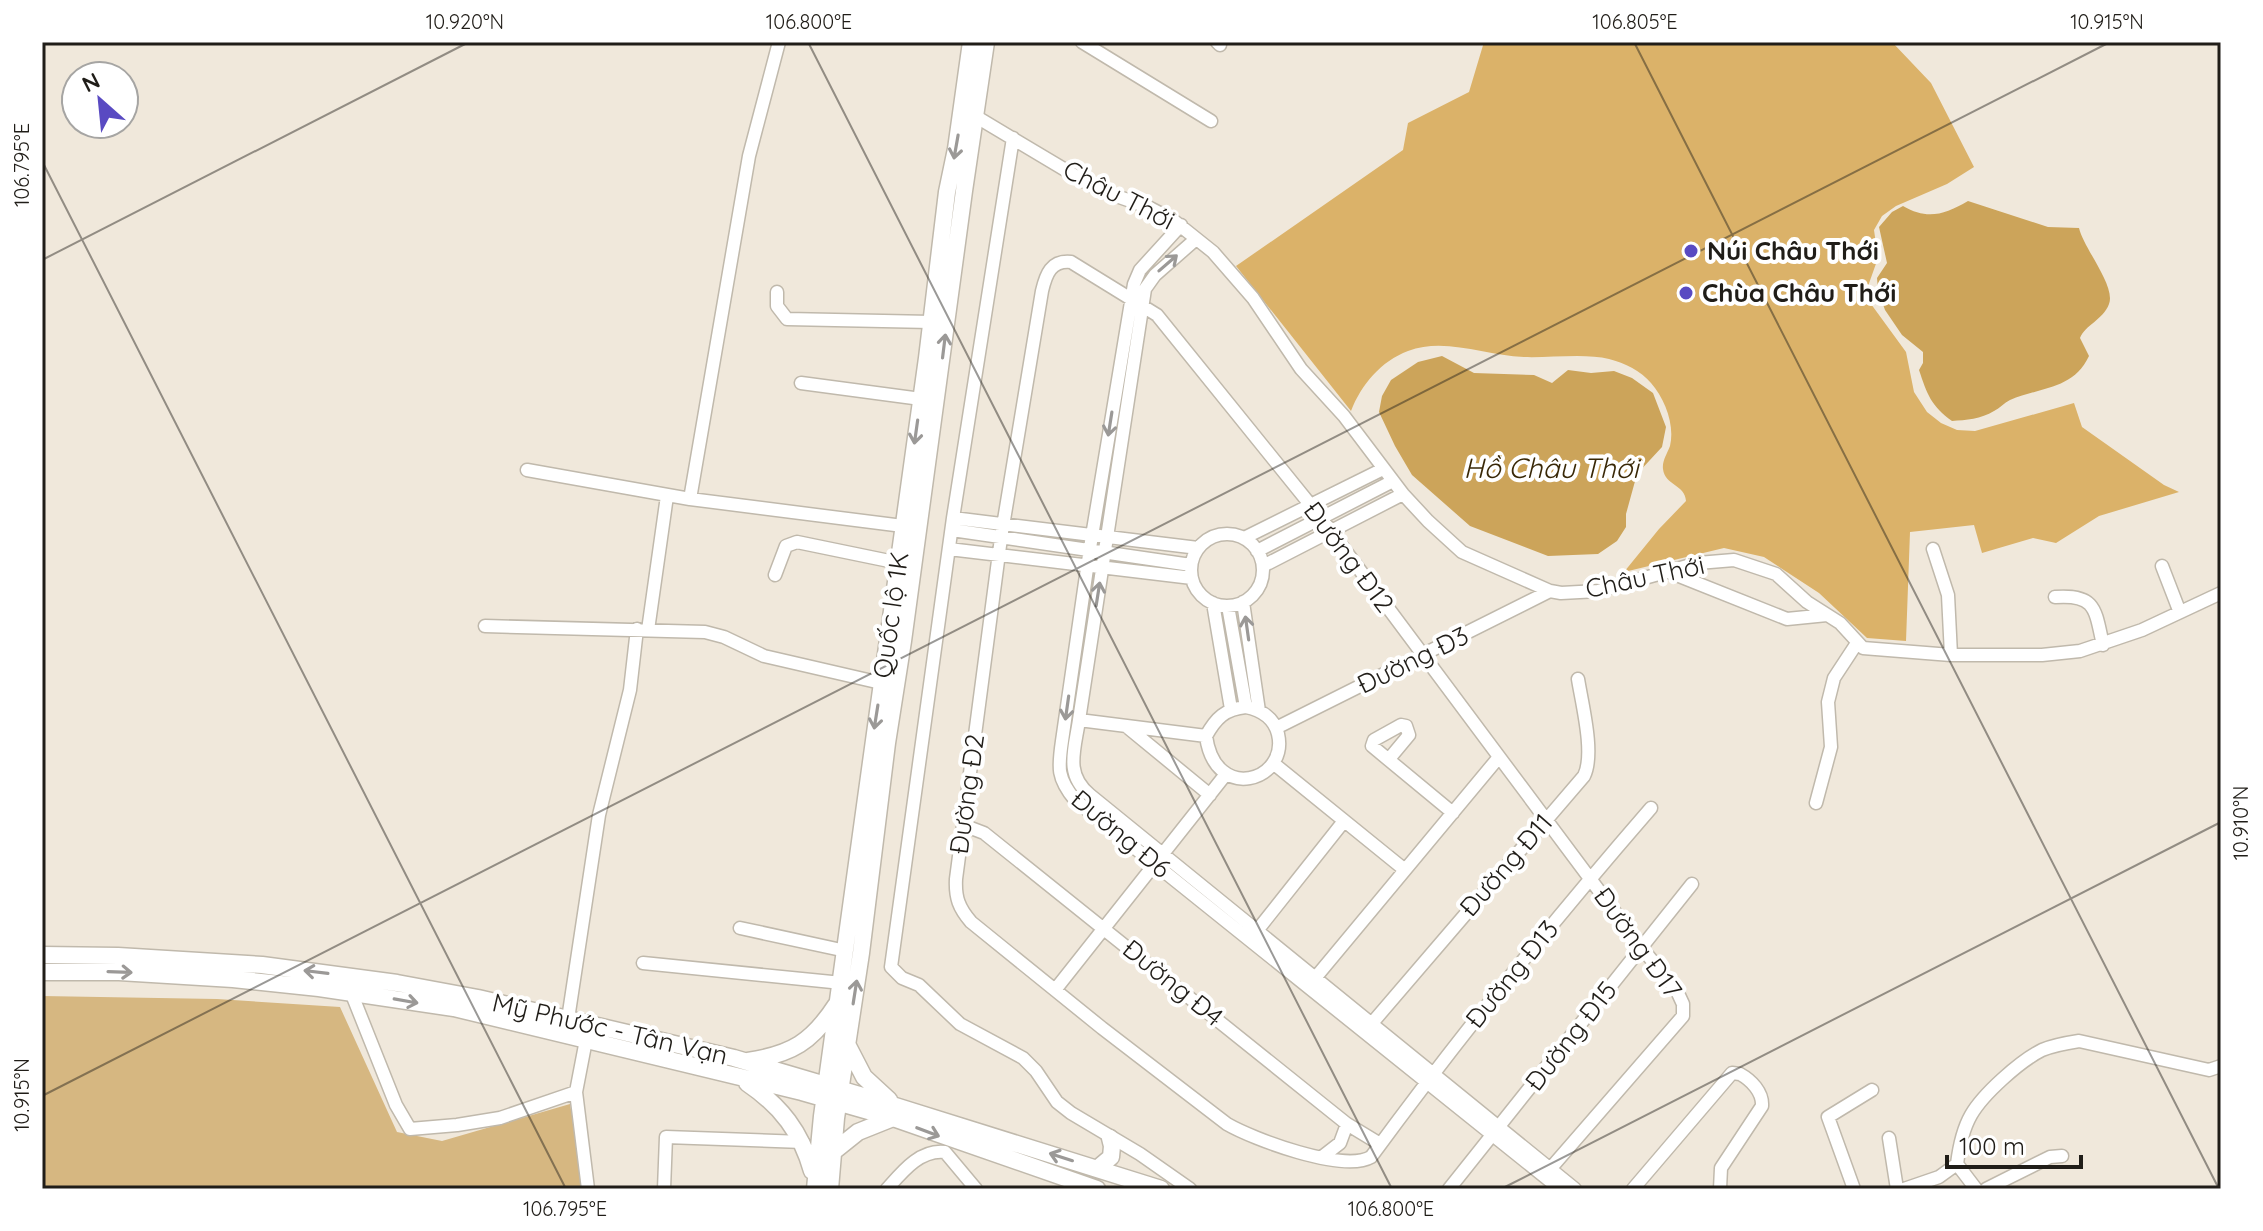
<svg xmlns="http://www.w3.org/2000/svg" width="2263" height="1231" font-family="Quicksand,sans-serif">
<rect width="100%" height="100%" fill="#f0e8db"/>
<path fill="#d6b781" d="M42,996L217,999L340,1007L397,1132L442,1141L570,1104L585,1189H42Z"/>
<path fill="#dbb269" d="M1484,42H1892L1931,83L1974,167L1947,184L1896,206L1882,216L1874,230L1878,258L1867,289L1871,304L1906,352L1914,392L1927,412L1941,423L1957,430L1975,431L2074,403L2082,427L2164,485L2179,492L2099,516L2056,543L2033,538L1982,553L1974,525L1910,532L1906,641L1867,638L1819,593L1764,557L1724,548L1624,572L1659,529L1686,501C1685,484 1665,486 1663,469C1662,461 1667,454 1670,446C1675,425 1665,399 1651,383C1641,371 1625,363 1609,359C1586,353 1549,358 1524,357C1485,356 1446,337 1408,351C1381,361 1361,385 1351,411L1236,266L1403,150L1408,123L1469,92Z"/>
<path fill="#cca45a" d="M1968,201L2048,227L2079,228C2084,249 2116,286 2109,304C2103,320 2085,325 2080,338L2089,356C2073,390 2040,387 2010,400C2004,403 2000,408 1994,411C1981,419 1966,420 1952,421C1931,406 1927,394 1919,370L1923,363V352L1902,335L1885,310L1878,290L1877,278L1887,263L1879,227L1892,212L1903,206C1927,220 1944,215 1968,201Z
M1442,356L1474,373L1534,375L1552,383L1568,370L1591,373L1614,371L1632,378L1653,393L1666,427L1662,447L1637,474L1626,514V527L1617,541L1598,554L1548,556L1470,526L1412,475L1395,446L1379,412L1382,396L1391,380L1418,362Z"/>
<g fill="none" stroke-linecap="round" stroke-linejoin="round">
<defs>
<path id="minor" d="M1082,42L1211,121
M1217,42L1220,45
M967,114L975,116L1099,190L1148,207L1173,220L1213,252L1253,298L1301,369L1344,416L1403,494L1428,521L1462,552L1550,591L1561,593L1598,591L1698,563L1734,560L1776,574L1807,602L1840,623L1863,648L1951,655H2042L2080,651L2142,630L2221,593
M1013,138L953,518L891,967L902,978L919,985L960,1024L1023,1058L1036,1071L1057,1102L1071,1113L1140,1154L1190,1189
M1181,225L1140,270L1134,284L1090,548L1062,741C1058,768 1057,778 1075,800L1560,1189
M1196,239L1155,275L1145,289L1079,720C1075,749 1064,774 1090,795L1575,1189
M777,292V306L787,319L931,322
M801,383L921,399
M527,470L690,499L903,526
M690,499L749,156L779,42
M953,518L1198,548
M952,530L1191,565
M1191 570a36 36 0 1 1 72 0a36 36 0 1 1-72 0Z
M1244,538L1383,469
M949,549L1192,578
M1933,549L1948,595L1951,655
M1257,551L1393,481
M1263,566L1403,494
M2162,566L2179,610
M1669,572L1787,619L1827,615
M775,575L786,546L797,542L899,563
M2055,597C2096,594 2095,609 2103,645
M1243,602L1259,711
M1213,603L1231,709
M1228,606L1246,707
M485,626L705,632L724,637L764,656L881,683
M648,630L667,496
M1246,707C1261,710 1274,718 1278,734C1289,781 1215,804 1206,736C1216,718 1225,709 1246,707Z
M1079,720L1206,736
M1126,726L1210,795
M1276,728L1550,591
M1389,759L1409,735L1406,726L1401,725L1374,740L1372,746L1453,813
M1273,763L1405,870
M1816,803L1831,747L1828,702L1834,678L1857,643
M963,825L984,833L1347,1124L1380,1144
M740,928L846,951
M1252,937L1344,821
M643,963L842,983
M1311,983L1499,757
M1055,990L1226,774
M351,992L396,1105L410,1129L457,1125L500,1118L576,1092L586,1040
M568,1019L599,815L630,690L637,629
M1367,1029L1584,776C1595,754 1582,704 1578,679
M576,1092L588,1189
M1889,1138L1897,1189
M1322,1157L1340,1143L1347,1124
M1544,1176L1683,1016V1004L1677,991L1641,947L1321,518L1157,315L1071,262C1051,260 1046,274 1042,291L1001,538L956,879C955,898 959,908 971,922L1102,1028L1227,1124C1253,1139 1343,1173 1371,1157C1459,1037 1553,921 1651,808
M664,1189L666,1137L803,1142
M887,1189C902,1172 920,1149 945,1152L976,1189
M1449,1189L1692,884
M1633,1189L1732,1073L1740,1074C1751,1080 1763,1092 1762,1106L1721,1168L1720,1189
M1854,1189L1828,1117L1872,1090
M1904,1189L1939,1177L1957,1164
M1976,1189L1957,1164C1959,1148 1963,1129 1971,1115C1983,1094 2020,1061 2042,1050C2054,1045 2066,1043 2079,1041L2209,1070L2221,1066
M1986,1189L2050,1157L2062,1156"/>
<path id="major" d="M42,955L118,956L262,965L397,983L478,998L734,1058L873,1099L1161,1189
M42,972H119L233,979L319,988L454,1008L802,1092L893,1118L1097,1189
M848,1046L864,1077L889,1100
M748,1061C792,1054 812,1042 836,1005
M747,1083C781,1106 801,1132 812,1171
M833,1152L858,1132L893,1118
M1098,1168L1111,1157L1112,1146L1110,1138
M815,1189L822,1116L927,358L947,192L956,149L971,42
M830,1189L836,1118L861,953L887,743L903,641L964,191L986,42"/>
</defs>
<use href="#minor" stroke="#c0b9ac" stroke-width="15"/>
<use href="#major" stroke="#c0b9ac" stroke-width="19"/>
<use href="#minor" stroke="#fff" stroke-width="12"/>
<use href="#major" stroke="#fff" stroke-width="16"/>
</g>
<defs><path id="oneway-shaft" d="M-6 0H5M1.5-3L5.5 0L1.5 3" fill="none" stroke-width="1.6" stroke-linecap="round" stroke-linejoin="round" transform="scale(2)"/></defs>
<g stroke="#9b9997">
<use href="#oneway-shaft" transform="translate(956 147) rotate(100)"/>
<use href="#oneway-shaft" transform="translate(1168 263) rotate(-41)"/>
<use href="#oneway-shaft" transform="translate(944 346) rotate(-83)"/>
<use href="#oneway-shaft" transform="translate(1110 424) rotate(99)"/>
<use href="#oneway-shaft" transform="translate(916 432) rotate(98)"/>
<use href="#oneway-shaft" transform="translate(1098 594) rotate(-81)"/>
<use href="#oneway-shaft" transform="translate(1247 628) rotate(-98)"/>
<use href="#oneway-shaft" transform="translate(1067 708) rotate(98)"/>
<use href="#oneway-shaft" transform="translate(876 717) rotate(99)"/>
<use href="#oneway-shaft" transform="translate(120 972) rotate(2)"/>
<use href="#oneway-shaft" transform="translate(316 972) rotate(-173)"/>
<use href="#oneway-shaft" transform="translate(855 992) rotate(-81)"/>
<use href="#oneway-shaft" transform="translate(406 1001) rotate(10)"/>
<use href="#oneway-shaft" transform="translate(928 1132) rotate(21)"/>
<use href="#oneway-shaft" transform="translate(1061 1157) rotate(-162)"/>
</g>
<path fill="none" stroke="#201d18" stroke-width="2" stroke-opacity="0.45" d="M808,42L1392,1189M1634,42L2219,1189M42,161L566,1189M42,260L469,42M42,1096L2110,42M1501,1189L2221,822"/>
<g fill="#594ac2" stroke="#fff" stroke-width="3">
<circle cx="1691" cy="251" r="8"/>
<circle cx="1686" cy="293" r="8"/>
</g>
<g text-anchor="middle" stroke-width="8" stroke-linejoin="round" paint-order="stroke">
<g font-size="26" fill="#201d18" stroke="#fff">
<text transform="translate(1119 195) rotate(27)" y="9">Châu Thới</text>
<text transform="translate(1349 557) rotate(53)" y="9">Đường Đ12</text>
<text transform="translate(1645 577) rotate(-12)" y="9">Châu Thới</text>
<text transform="translate(891 615) rotate(-82)" y="9">Quốc lộ 1K</text>
<text transform="translate(1413 660) rotate(-26)" y="9">Đường Đ3</text>
<text transform="translate(967 794) rotate(-82)" y="9">Đường Đ2</text>
<text transform="translate(1121 834) rotate(40)" y="9">Đường Đ6</text>
<text transform="translate(1506 865) rotate(-49)" y="9">Đường Đ11</text>
<text transform="translate(1638 943) rotate(54)" y="9">Đường Đ17</text>
<text transform="translate(1512 974) rotate(-51)" y="9">Đường Đ13</text>
<text transform="translate(1173 983) rotate(39)" y="9">Đường Đ4</text>
<text transform="translate(610 1029) rotate(13)" y="9">Mỹ Phước - Tân Vạn</text>
<text transform="translate(1571 1036) rotate(-52)" y="9">Đường Đ15</text>
</g>
<g font-size="26" font-weight="bold" fill="#201d18" stroke="#fff" text-anchor="start">
<text x="1707" y="260">Núi Châu Thới</text>
<text x="1702" y="302">Chùa Châu Thới</text>
</g>
<g font-size="28" font-style="italic" fill="#392807" stroke="#fff">
<text x="1551" y="478">Hồ Châu Thới</text>
</g>
</g>
<rect width="2263" height="1231" fill="none" stroke="#ffffff" stroke-width="88"/>
<g transform="translate(100 100) rotate(333)"><circle r="38" fill="#ffffff" stroke="#a6a5a3" stroke-width="2"/>
<path d="M0-6L14 30L0 20L-14 30Z" fill="#594ac2"/>
<text y="-12" font-size="22" font-weight="bold" text-anchor="middle" fill="#201d18">N</text>
</g>
<path d="M1947 1155v12h134v-12" fill="none" stroke="#201d18" stroke-width="4"/>
<text x="1959" y="1155" font-size="24" fill="#201d18" stroke="#ffffff" stroke-width="6" paint-order="stroke">100 m</text>
<rect x="44" y="44" width="2175" height="1143" fill="none" stroke="#201d18" stroke-width="3"/>
<g font-size="20" text-anchor="middle" fill="#201d18">
<text x="465" y="29">10.920°N</text>
<text x="809" y="29">106.800°E</text>
<text x="1635" y="29">106.805°E</text>
<text x="2107" y="29">10.915°N</text>
<text transform="translate(22 165) rotate(-90)" y="7">106.795°E</text>
<text transform="translate(2241 823) rotate(-90)" y="7">10.910°N</text>
<text transform="translate(22 1095) rotate(-90)" y="7">10.915°N</text>
<text x="565" y="1216">106.795°E</text>
<text x="1391" y="1216">106.800°E</text>
</g>
</svg>
